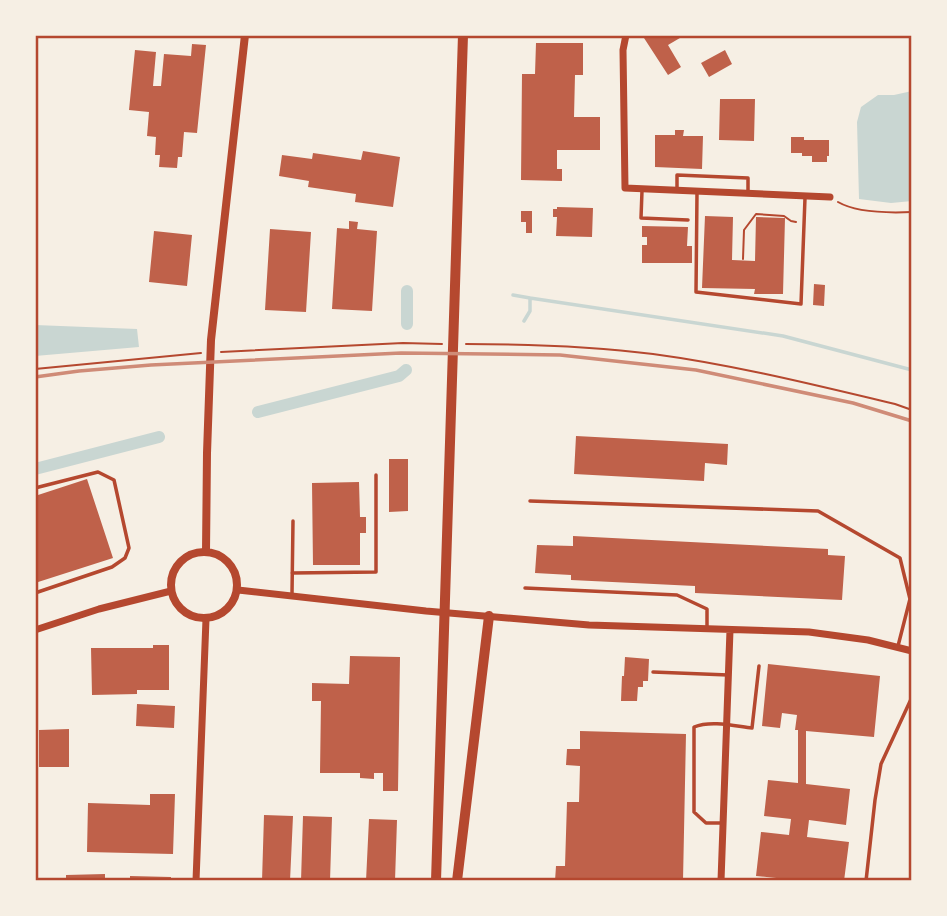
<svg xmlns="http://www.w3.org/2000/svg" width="947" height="916" font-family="'PT Sans',sans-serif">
<rect width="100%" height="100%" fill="#f6efe4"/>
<path fill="#c9d6d2" d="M912,91V201L891,203L859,199L857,122L861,107L878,95H894Z
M35,325L137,329L139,347L35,356Z"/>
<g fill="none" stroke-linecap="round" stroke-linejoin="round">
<path stroke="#c9d6d2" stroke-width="3.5" d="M513,295L530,298V311L524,321
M530,298L783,336L912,370"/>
<path stroke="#c9d6d2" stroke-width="12" d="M407,324V291
M258,412L399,376L406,370
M35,469L159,437"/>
</g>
<path fill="#bf614a" d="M649,35H685L668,45L681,67L668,75L644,38Z
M536,43H583V75H575L574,117H600V150H557V169H562V181L521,180L522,74H535Z
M192,44L206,45L197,133L184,132L182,157H178L177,168L159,167L160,155H155L156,137L147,136L149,112L129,110L135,50L156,52L153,86H161L164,54L191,56Z
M725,50L732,64L709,77L701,63Z
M720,99H755L754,141L719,140Z
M675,130H684L683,136H703L702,169L655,167V135H675Z
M791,137H804V140H829V156H827V162H812V156H802V153H791Z
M363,151L400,157L393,207L355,202L356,194L308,187L309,181L279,176L282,155L312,159L313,153L361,160Z
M557,207L593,208L592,237L556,236L557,217H553V209H557Z
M521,211H532V233H526V222H521Z
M705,216L733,217L732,260L755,261L756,217L785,218L783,294H754L755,289L702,288Z
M349,221L358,222L357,229L377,231L372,311L332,309L337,228L349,229Z
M642,226L688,227L687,246H692V263H642V245H647V237H642Z
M270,229L311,232L306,312L265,310Z
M154,231L192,235L187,286L149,282Z
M814,284L825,285L824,306L813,305Z
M576,436L728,444L727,465L705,463L704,481L574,474Z
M389,459H408V511L389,512Z
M87,479L113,558L35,583V496Z
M359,482L360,517H366V533H360V565H313L312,483Z
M573,536L828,549V555L845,556L842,600L695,593V586L571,580V575L535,573L537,545L573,546Z
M153,645H169V690H137V694L92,695L91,648H153Z
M350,656L400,657L398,791H383V773H374V779L360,778V773H320L321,701H312V683L349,684Z
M625,657L649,659L648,681H643V687H638L637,701H621L622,676H624Z
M768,664L880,676L874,737L806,731V784L850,789L846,825L809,820L807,837L849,842L844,881H805L756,876L761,832L789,835L791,819L764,816L768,780L798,783V730H795L797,715L782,713L780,728L762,726Z
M137,704L175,706L174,728L136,726Z
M69,729V767H39V730Z
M580,731L686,734L683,881H555L556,866H565L567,802H579L580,766L566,765L567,749H580Z
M150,794H175L173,854L87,852L88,803L150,805Z
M264,815L293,816L290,881H262Z
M303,816L332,817L330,881H301Z
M369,819L397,820L395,881H366Z
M105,874V881H66V875Z
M130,876L171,877V881H130Z"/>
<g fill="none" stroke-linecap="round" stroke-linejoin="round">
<path stroke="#b5482f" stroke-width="2" d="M838,202C857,213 890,213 912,212
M743,259L744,230L756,214L784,216L791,221L796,222
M466,344C528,344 591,346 653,354C735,365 815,385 895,404L912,410
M221,352L403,343L442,344
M35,369L201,353"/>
<path stroke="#b5482f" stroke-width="3.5" d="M677,190V175L748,178V192
M642,191L641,218L688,220
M697,193L696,292L801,304L805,198
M35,488L98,472L114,480L129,548L125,558L112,567L35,593
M530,501L818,511L900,558L910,599L898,646
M292,573L376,572V475
M525,588L677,595L707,609V627
M292,594L293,521
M653,672L728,675
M723,823H706L694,812V727C711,720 735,726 752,728L759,666
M866,881L875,800L881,764L912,697"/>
<path stroke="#b5482f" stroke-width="7" d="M626,35L623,50L625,188L830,197
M238,590L426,611L589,625L809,632L868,640L912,651
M35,630L99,609L171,591
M196,881L206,619
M721,881L730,630"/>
<path stroke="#b5482f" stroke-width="8" d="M171 585a33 33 0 1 1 66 0a33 33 0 1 1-66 0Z
M206,552L207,453L211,340L245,35"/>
<path stroke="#b5482f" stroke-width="10" d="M436,881L463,35
M457,881L489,616"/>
<path stroke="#cf8b77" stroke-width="3.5" d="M35,377L79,371L151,365L401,353L560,355L696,370L853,403L912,421"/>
</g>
<rect width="947" height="916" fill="none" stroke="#f6efe4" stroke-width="74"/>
<rect x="37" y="37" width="873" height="842" fill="none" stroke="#b5482f" stroke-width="2.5"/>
</svg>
